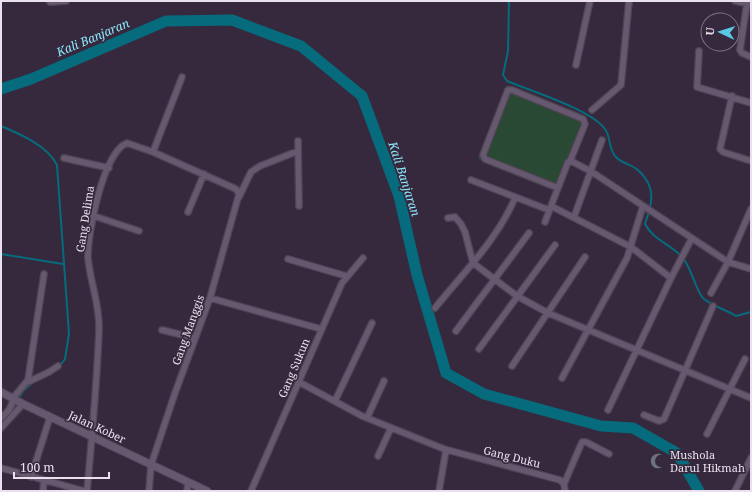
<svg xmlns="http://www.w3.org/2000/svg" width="752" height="492" font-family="'Noto Serif',serif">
<rect width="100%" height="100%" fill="#37293d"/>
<path fill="#2a4935" d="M507,85L587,117L557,190L478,159Z"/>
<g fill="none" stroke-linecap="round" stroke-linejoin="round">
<path stroke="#056b7d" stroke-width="2" d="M509,1L508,51L503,75L507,81C533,92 590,109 605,129C611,137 608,149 616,157C621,163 633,165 639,171C657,188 652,204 645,224C653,240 672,245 683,258C691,267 697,294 704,299C713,306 726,310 736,316L751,312
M1,126C20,134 48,146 57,165L69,334L65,359L59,367
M1,254L63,264
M18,399L23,391L32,383"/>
<path stroke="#056b7d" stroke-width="11" d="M1,89L31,79L166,21L232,20L301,46L362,96L399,196L417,275L446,373L484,394L601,426L633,428L677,453L699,491"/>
<defs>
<path id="minor" d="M735,1L751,4
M50,2L66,1
M747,3L740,50L742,53L751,57
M699,51L697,87L751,103
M576,65L590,1
M732,96L720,149L723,152L751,161
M592,110L621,85L629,1
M298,141L299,206
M153,152L182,77
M64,158L109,168
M471,180L549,210
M558,188L485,159L483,155L508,90H512L583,119L585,124L570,161
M239,197L251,172L260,166L298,151
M551,206L568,162H573L592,172L728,262L751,269
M188,212L204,174
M94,216L139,231
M574,217L602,140
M448,218L455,217L461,224L465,232L473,263L517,296L548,313L751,398
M545,222L551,206L631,247L671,278
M288,259L346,276
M711,293L728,262L751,209
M210,298L321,329
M435,308C464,272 497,240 515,198
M162,330L195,338
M456,331L529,233
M479,349L555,245
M512,366L585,257
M562,378L627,258L643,206
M28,382L49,372L58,366
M299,382L362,416L444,449L560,480L564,484L565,491
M13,398L28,380L44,274
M335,401L372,323
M608,410L671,278L692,238
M644,415L659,421L664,419L713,306
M1,418L9,410L14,399
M367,418L384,381
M1,428L23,404
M707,434L745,359
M378,456L391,428
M1,468L84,491
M31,477L50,417
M564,484L582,442H586L609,454
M43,491L44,480
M87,491C92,437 97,384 99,330C100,304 90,282 88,258C87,235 103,152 127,143L153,152L236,189L239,194L210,298L175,393L151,465L149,491
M187,491L188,483
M251,491L342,283L363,258
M439,491L446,450
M735,491L751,458"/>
<path id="tertiary" d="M1,392L23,404L207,491"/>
</defs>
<use href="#minor" stroke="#4f4454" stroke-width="8"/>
<use href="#tertiary" stroke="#4f4454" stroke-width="9"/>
<use href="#minor" stroke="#66586e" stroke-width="5.5"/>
<use href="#tertiary" stroke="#66586e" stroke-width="7"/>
</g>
<defs>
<symbol id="mosque-bare" viewBox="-9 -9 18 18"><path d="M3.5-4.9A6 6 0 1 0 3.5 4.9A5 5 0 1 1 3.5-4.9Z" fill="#6b7280" stroke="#37293d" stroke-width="2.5" paint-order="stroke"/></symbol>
</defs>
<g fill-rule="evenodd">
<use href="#mosque-bare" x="647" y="450" width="22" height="22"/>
</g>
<g text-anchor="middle" stroke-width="3.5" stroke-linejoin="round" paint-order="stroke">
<g font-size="11" fill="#e9e1ee" stroke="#37293d">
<text transform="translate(85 219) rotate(-81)" y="4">Gang Delima</text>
<text transform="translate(188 330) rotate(-70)" y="4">Gang Manggis</text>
<text transform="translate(294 368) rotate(-67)" y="4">Gang Sukun</text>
<text transform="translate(97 427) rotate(25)" y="4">Jalan Kober</text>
<text transform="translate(512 457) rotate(14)" y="4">Gang Duku</text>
</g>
<g font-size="11" fill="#e9e1ee" stroke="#37293d" text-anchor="start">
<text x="670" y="459">Mushola<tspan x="670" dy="13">Darul Hikmah</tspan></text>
</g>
<g font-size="12" font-style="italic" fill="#8ce7fc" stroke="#37293d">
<text transform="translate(93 38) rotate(-23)" y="4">Kali Banjaran</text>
<text transform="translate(404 179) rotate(72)" y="4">Kali Banjaran</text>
</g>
</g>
<rect width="752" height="492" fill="none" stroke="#e9e1ee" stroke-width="4"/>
<g transform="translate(720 32) rotate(274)"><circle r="19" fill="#37293d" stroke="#7e7384"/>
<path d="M0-3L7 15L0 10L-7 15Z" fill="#5ac8e5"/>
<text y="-6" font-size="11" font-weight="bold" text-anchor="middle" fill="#e9e1ee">U</text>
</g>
<path d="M14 472v6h95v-6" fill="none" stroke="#e9e1ee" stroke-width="2"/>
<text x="20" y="472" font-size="12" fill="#e9e1ee" stroke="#37293d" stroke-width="3" paint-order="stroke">100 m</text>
</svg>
